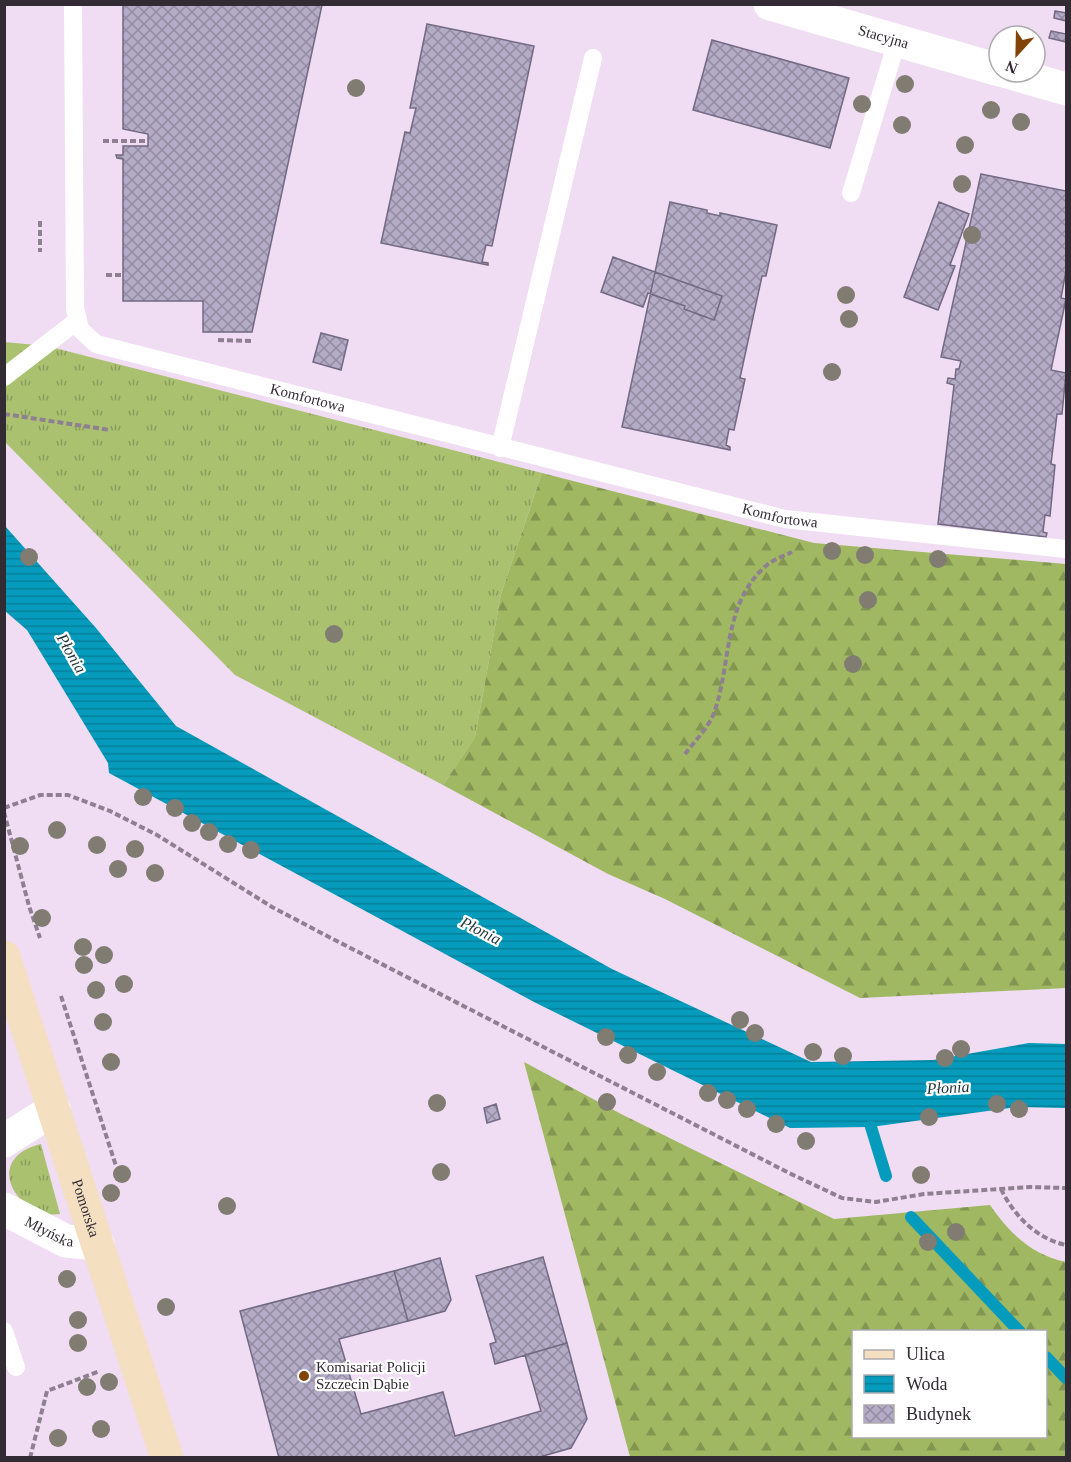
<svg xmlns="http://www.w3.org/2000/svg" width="1071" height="1462" font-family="'Times New Roman',serif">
<defs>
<pattern id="grass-tufts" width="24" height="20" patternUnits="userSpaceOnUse" patternTransform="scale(1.5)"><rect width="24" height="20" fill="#aac170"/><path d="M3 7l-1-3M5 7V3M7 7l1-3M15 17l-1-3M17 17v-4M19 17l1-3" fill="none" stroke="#8b9d5d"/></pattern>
<pattern id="forest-firs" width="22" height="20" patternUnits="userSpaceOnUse" patternTransform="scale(1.5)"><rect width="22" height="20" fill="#a0b861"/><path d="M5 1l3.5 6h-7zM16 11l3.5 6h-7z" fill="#839651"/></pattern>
<pattern id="water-rules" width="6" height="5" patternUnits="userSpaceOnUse" patternTransform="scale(1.5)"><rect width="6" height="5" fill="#049bbd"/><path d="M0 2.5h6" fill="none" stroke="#067f9a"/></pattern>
<pattern id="building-cross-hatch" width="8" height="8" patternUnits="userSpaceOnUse" patternTransform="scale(1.5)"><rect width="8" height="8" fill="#b4abc6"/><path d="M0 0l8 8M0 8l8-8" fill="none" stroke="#938ba2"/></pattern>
</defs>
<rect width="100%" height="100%" fill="#f0dcf3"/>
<path fill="url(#grass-tufts)" d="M4,342L47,346L542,473L501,594L475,737L443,785L235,675L5,442Z
M41,1144L60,1214C54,1214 46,1216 41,1214C37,1213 32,1209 29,1207C0,1185 2,1153 41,1144Z"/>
<path fill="url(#forest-firs)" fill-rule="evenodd" d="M542,473L814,543L1066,564V988L860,998L665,899L608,874L443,785L475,737L501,594Z
M524,1062L621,1114L834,1219L990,1205C1009,1233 1032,1255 1066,1262V1457H630ZM854,1332H1046V1436H854Z"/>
<path fill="url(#water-rules)" d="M5,526L96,628L176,726L612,969L811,1062L933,1060L1029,1043L1066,1044V1108L1017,1107L871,1127L790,1128L536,1003L109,773L108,763L27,630L5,611Z"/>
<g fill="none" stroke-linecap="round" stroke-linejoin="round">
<path stroke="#049bbd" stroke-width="12" d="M871,1127L886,1176
M911,1217L1020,1332
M1046,1357L1066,1378"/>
</g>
<path fill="url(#building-cross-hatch)" stroke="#726a83" stroke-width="1.5" d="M123,4L322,5L252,332H203V301H123V159L117,158L116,155H123V146H148V134L123,129Z
M1055,11L1066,13V21L1054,18Z
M427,24L534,46L492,246L486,245L482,262L488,263V265L381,243L405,132L410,133L416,108H410Z
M1051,31L1066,34V42L1049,38Z
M712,40L849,78L830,148L693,110Z
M981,174L1066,191V271L1061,298L1066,299L1051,370L1066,373L1062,414H1057L1051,464L1055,465L1050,516L1045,515L1043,532L1047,533L1046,537L938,524L954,385L947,383L948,378L955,379L956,369H959L961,361L941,357Z
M670,202L707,210V213L720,216V213L777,225L766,276H762L740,378L745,379L734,430L729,429L726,445L730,447V450L622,427Z
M939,202L969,214L950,265L955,266L938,310L904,297Z
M613,257L722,296L714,320L684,309L685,306L648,293L643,307L601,292Z
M321,333L348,340L341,370L313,362Z
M496,1104L500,1119L487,1123L484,1108Z
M543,1257L567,1343L495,1364L490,1344L496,1342L476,1276Z
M440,1258L451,1300L445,1311L408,1321L394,1271Z
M394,1271L408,1321L339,1339L361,1414L443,1392L455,1436L541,1411L525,1355L567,1343L587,1419L571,1448L536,1458H279L240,1311Z"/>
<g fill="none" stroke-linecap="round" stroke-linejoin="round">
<path stroke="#8e8090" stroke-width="4" stroke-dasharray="6 3" stroke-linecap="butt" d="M103,141H148
M40,221V252
M106,275H123
M218,340L251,341
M4,414L110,430
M685,754C694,742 709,727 714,713C732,663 722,603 767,565C774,559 784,556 792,552
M4,808L40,795H68L110,811L157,835L272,907L329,937L789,1173L842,1198L876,1202L924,1194L1030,1187L1066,1188
M4,812L29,906L40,938
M61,996L116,1166
M1001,1189C1014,1216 1037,1239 1066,1245
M30,1458L47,1391L100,1371"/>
<g stroke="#fff" stroke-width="18">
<path id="s1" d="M73,4L75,309L80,329L96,344L785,519L1066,549"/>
<path d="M851,193L897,41"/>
<path d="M4,377L78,320"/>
<path d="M500,448L593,58"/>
<path d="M4,1331L16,1367"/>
</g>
<g stroke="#fff" stroke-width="33">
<path id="s2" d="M770,4L999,70"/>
<path d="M1007,72L1066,89"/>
<path d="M4,1141L54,1109"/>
<path id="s3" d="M4,1209L66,1241L98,1244"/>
</g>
<path stroke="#f4dfc1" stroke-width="33" id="s4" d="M4,957L167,1458"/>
</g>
<g fill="#807c72">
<circle cx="905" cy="84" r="9"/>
<circle cx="356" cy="88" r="9"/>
<circle cx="862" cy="104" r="9"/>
<circle cx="991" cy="110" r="9"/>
<circle cx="1021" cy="122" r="9"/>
<circle cx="902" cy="125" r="9"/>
<circle cx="965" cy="145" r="9"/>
<circle cx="962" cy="184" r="9"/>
<circle cx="972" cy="235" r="9"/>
<circle cx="846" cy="295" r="9"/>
<circle cx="849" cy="319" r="9"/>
<circle cx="832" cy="372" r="9"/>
<circle cx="832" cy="551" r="9"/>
<circle cx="865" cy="555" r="9"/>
<circle cx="29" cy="557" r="9"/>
<circle cx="938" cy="559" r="9"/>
<circle cx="868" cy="600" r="9"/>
<circle cx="334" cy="634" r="9"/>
<circle cx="853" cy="664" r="9"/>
<circle cx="143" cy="797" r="9"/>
<circle cx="175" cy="808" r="9"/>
<circle cx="192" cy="823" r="9"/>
<circle cx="57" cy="830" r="9"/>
<circle cx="209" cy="832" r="9"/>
<circle cx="228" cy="844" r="9"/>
<circle cx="97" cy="845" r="9"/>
<circle cx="20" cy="846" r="9"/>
<circle cx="135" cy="849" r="9"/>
<circle cx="251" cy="850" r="9"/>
<circle cx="118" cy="869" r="9"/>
<circle cx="155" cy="873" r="9"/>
<circle cx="42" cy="918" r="9"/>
<circle cx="83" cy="947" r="9"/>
<circle cx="104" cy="955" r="9"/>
<circle cx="84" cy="965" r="9"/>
<circle cx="124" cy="984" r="9"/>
<circle cx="96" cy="990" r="9"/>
<circle cx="740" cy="1020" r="9"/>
<circle cx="103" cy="1022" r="9"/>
<circle cx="755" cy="1033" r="9"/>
<circle cx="606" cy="1037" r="9"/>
<circle cx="961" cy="1049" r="9"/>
<circle cx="813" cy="1052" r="9"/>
<circle cx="628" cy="1055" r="9"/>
<circle cx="843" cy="1056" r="9"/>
<circle cx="945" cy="1058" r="9"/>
<circle cx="111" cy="1062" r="9"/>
<circle cx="657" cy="1072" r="9"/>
<circle cx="708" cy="1093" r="9"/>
<circle cx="727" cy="1100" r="9"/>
<circle cx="607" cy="1102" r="9"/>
<circle cx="437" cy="1103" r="9"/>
<circle cx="997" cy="1104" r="9"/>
<circle cx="747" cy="1109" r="9"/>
<circle cx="1019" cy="1109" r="9"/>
<circle cx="929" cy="1117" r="9"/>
<circle cx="776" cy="1124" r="9"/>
<circle cx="806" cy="1141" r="9"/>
<circle cx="441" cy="1172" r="9"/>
<circle cx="122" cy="1174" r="9"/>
<circle cx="921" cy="1175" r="9"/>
<circle cx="111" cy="1193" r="9"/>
<circle cx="227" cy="1206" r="9"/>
<circle cx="956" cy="1232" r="9"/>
<circle cx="928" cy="1242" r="9"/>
<circle cx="67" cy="1279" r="9"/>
<circle cx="166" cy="1307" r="9"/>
<circle cx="78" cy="1320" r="9"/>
<circle cx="78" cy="1343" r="9"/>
<circle cx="109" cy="1382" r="9"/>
<circle cx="87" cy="1387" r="9"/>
<circle cx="101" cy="1429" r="9"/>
<circle cx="58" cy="1438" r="9"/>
</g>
<circle fill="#824307" stroke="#fff" stroke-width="2" cx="304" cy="1376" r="6"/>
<g text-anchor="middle" stroke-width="4.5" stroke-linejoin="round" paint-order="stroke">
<g font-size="15" fill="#332b34" stroke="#fff">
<text dy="5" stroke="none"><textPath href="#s2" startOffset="118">Stacyjna</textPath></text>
<text dy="5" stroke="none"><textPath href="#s1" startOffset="566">Komfortowa</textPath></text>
<text dy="5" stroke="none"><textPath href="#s1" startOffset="1053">Komfortowa</textPath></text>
<text dy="5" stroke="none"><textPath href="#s4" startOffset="264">Pomorska</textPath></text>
<text dy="5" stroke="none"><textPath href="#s3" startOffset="51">Młyńska</textPath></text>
</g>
<g font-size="15" fill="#332b34" stroke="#fff" text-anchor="start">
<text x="316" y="1372">Komisariat Policji<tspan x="316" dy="17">Szczecin Dąbie</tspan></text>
</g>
<g font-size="16" font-style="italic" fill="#1e333a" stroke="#fff">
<text transform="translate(72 653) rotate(60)" y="6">Płonia</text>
<text transform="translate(481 930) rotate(27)" y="6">Płonia</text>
<text transform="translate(948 1087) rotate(-3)" y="6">Płonia</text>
</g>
</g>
<rect width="1071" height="1462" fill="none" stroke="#332b34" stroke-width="12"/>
<rect x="852" y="1330" width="195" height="108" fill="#ffffff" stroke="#adaaae" stroke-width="1.5"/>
<rect x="864" y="1350" width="30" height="9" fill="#f4dfc1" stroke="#adaaae" stroke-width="1.5"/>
<text x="906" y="1360" font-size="18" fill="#332b34">Ulica</text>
<rect x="864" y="1375" width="30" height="18" fill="url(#water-rules)" stroke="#adaaae" stroke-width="1.5"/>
<text x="906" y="1390" font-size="18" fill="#332b34">Woda</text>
<rect x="864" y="1405" width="30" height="18" fill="url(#building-cross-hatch)" stroke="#adaaae" stroke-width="1.5"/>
<text x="906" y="1420" font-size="18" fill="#332b34">Budynek</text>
<g transform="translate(1017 54) rotate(202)"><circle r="28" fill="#ffffff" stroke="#adaaae" stroke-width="1.5"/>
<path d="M0-4.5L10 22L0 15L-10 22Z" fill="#824307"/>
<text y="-9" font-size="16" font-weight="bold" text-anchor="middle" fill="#332b34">N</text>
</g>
</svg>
